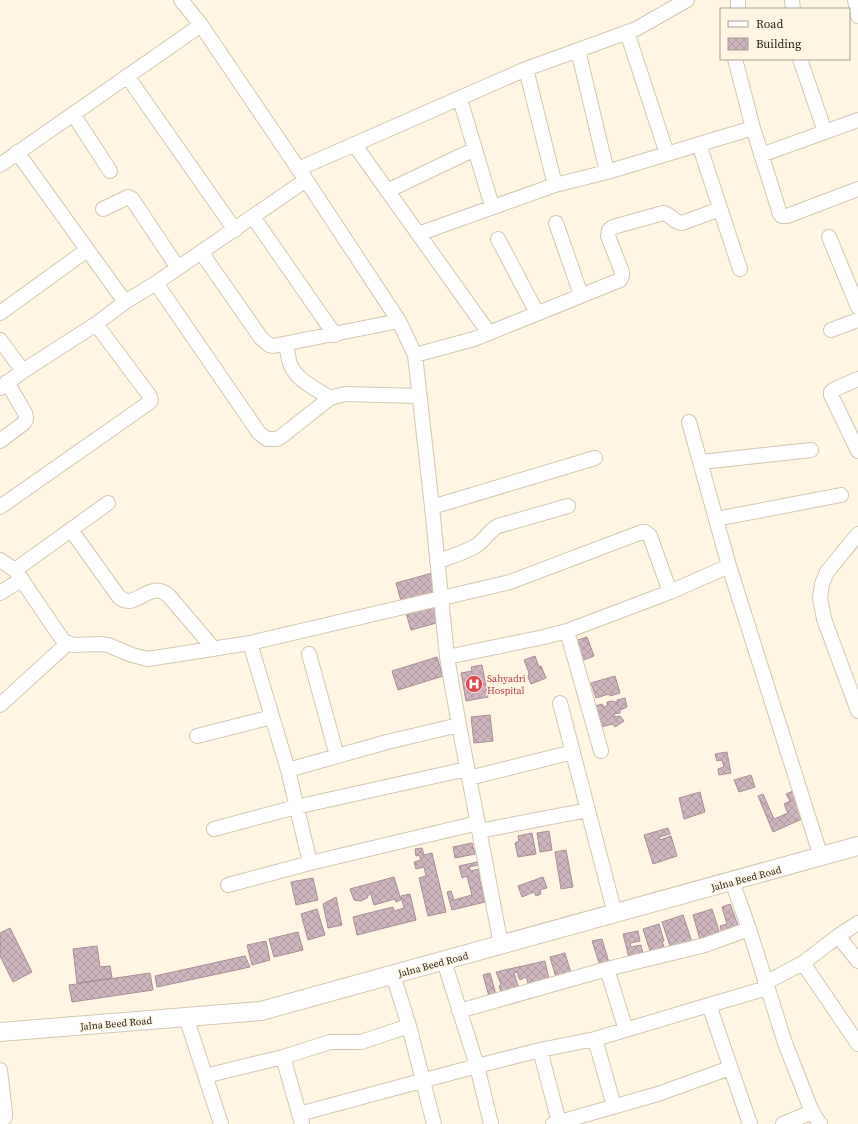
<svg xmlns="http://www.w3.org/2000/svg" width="858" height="1124" font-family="'Source Serif 4',serif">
<defs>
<pattern id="building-cross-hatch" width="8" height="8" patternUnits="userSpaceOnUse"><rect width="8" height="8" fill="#ceb4bd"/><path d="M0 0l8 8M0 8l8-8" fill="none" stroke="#b19aa2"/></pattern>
</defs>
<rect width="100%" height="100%" fill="#fef6e3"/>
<path fill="url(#building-cross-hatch)" stroke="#a78e97" d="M432,573L437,591L401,601L396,583Z
M435,605L440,622L411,630L406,613Z
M587,637L594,656L581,661L575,641Z
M535,656L539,667L541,666L546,678L531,684L528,677L529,673L524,660Z
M437,657L443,676L398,690L392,671Z
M482,665L488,697L466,701L461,673L472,671L471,667Z
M615,676L620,693L610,696L609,694L596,698L591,683Z
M625,698L627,707L620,710V713L614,714L615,717L620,716L624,721L615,727L613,724L601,727L595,706L602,704L604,707L607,706V702L612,701L615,702H617L618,705L617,700Z
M490,715L493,741L474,743L471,717Z
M727,752L731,773L719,775L718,769L724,767L722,760L717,761L715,754Z
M751,775L755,787L739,792L734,780Z
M793,791L804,818L773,832L758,796L763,794L774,819L788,813L784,804L790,801L786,794Z
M700,792L705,812L684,819L679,798Z
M668,828L670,834L659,837L660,840L671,836L677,856L653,864L644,835Z
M549,831L552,850L540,852L537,833Z
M532,833L536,854L518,857L515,843L519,841L518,836Z
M472,843L475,854L455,858L453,847Z
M422,848L424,855L432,853L446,912L428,916L419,878L426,876L424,867L416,869L414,862L421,860L419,855L416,856L415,849Z
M566,850L573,887L561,889L555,852Z
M477,862L478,865L469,867L471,871L479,869L480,874L479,877L485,902L452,910L447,892L451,891L454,900L472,895L467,876L462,878L459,866Z
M394,877L401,900L396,902L395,899L374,905L370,892L367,898L361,901L354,900L350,889Z
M543,877L547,888L540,890L541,894L536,896L534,892L522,897L518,886Z
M313,878L318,900L296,905L291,882Z
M410,894L416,920L357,935L353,917L393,907L394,911L404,908L401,896Z
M336,897L342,925L328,928L323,904Z
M730,904L740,931L723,936L720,926L727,924L722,907Z
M317,909L325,935L308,940L301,914Z
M712,909L721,937L701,943L693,915Z
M683,915L693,945L672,952L662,922Z
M659,924L664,941H662L666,953L652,957L643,929Z
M10,928L32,972L13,982L0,956V933Z
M638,931L640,941L630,943L631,947L641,945L644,958L630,962L623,934Z
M298,932L303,950L274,957L269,939Z
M602,939L610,966L601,969L592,941Z
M266,941L270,960L252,965L247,945Z
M97,946L100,967L110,966L112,978L77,983L73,949Z
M565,953L572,977L557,981L550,957Z
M245,956L250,967L157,987L155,976Z
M545,961L550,984L530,990L526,977L520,980L518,976V972L514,973L520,992L503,997L499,986L501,984L496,972Z
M150,973L153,990L72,1002L69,985Z
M490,973L497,998L490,1000L483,975Z"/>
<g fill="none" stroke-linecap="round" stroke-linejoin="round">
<defs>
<path id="minor" d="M181,0L201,25L306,180L399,321L415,355L432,507L447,657L459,725L501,945
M792,0L793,9
M855,0L858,16
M738,9V0
M627,32L667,154
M578,50L607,172
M735,59L753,128L780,214L782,216H787L858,189
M800,59L825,132
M526,69L555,185
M127,76L235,230
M460,99L492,206
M73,114L110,171
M354,144L489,333
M699,144L740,269
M17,152L125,302
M761,155L858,120
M0,165L201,25
M298,169L526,69L636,29L687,0
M387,191L475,149
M103,209L126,198L128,197L132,199L178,268
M253,217L335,335
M556,223L581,295
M418,234L555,185L607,172L753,128
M829,237L858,307
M498,239L537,313
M201,252L261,338L269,345L273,346L399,321
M156,283L259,433L267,439H277L282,436L330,398L345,394L419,396
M0,313L87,250
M831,330L858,320
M0,340L23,371
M286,345C287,350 288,355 289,360C293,379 315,388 330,398
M415,355L474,339L620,280L622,276V272L608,236L609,230L613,227L663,213C672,214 673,223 682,223L720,209
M858,379L835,389L831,392V395L858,451
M0,388L23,371L96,324L125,302L156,283L306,180
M689,422L729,566L821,857
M0,441L24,423L26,419L25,413L7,382
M701,462L811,450
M0,507L150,402L151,400L149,395L96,324
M432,507L595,458
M716,519L841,495
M71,530L119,597C136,612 149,578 169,596L214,649
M858,534L827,572L822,584L820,598L824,619L858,711
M0,560L15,570L60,636L64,641L73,645L99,644L108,645L132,655L148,659L250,643
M437,562C449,557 463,553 474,547C484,542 488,531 498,526L568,506
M15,570L108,503
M0,593L22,579
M567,631L601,751
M309,654L337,756
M447,657L544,637L567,631L670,592L729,566
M560,703L615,914
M0,705L68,643
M197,736L272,717
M288,770L387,742L459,725
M469,778L573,752
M478,823L310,863L288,770L250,643L510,582L642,532H645L650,536L670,592
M214,829L296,807L467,769
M479,831L588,810
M732,881L749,929L785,1043L812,1112L783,1124
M228,885L310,863
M838,936L858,961
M444,961L477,1066L540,1050L595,1039L709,1005L750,1124
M803,963L858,1044
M607,969L626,1030
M393,975L409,1026L434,1124
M765,983L803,963L838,936L858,923
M709,1005L767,988
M459,1011L607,969L705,945L749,929
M186,1017L221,1124
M595,1039L614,1106
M540,1050L559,1122
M283,1057L330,1042H361L409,1026
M0,1070L5,1113V1117L0,1122
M205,1076L283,1057L302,1124
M812,1112L820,1124
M299,1114L477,1066L491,1124
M553,1124L658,1094L730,1068"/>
<path id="major" d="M0,1032L261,1011L858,846"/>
</defs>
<use href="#minor" stroke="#d2c8b1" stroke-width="16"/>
<use href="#major" stroke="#d2c8b1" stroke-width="20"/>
<use href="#minor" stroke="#fff" stroke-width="14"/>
<use href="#major" stroke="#fff" stroke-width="18"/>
</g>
<defs>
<symbol id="hospital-disc" viewBox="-11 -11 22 22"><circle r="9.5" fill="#e0444e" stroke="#fef6e3"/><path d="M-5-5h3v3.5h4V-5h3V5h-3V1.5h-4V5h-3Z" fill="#fff"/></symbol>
</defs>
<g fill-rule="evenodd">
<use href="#hospital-disc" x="464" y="674" width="20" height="20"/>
</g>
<g text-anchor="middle" stroke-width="3" stroke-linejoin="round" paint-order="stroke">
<g font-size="10" fill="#be3a42" stroke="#fef6e3" text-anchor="start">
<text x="487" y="682">Sahyadri<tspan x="487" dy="12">Hospital</tspan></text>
</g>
<g font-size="10" fill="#221e16" stroke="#fef6e3">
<text transform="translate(746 878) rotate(-15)" y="4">Jalna Beed Road</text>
<text transform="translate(433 964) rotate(-15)" y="4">Jalna Beed Road</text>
<text transform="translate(116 1023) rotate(-5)" y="4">Jalna Beed Road</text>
</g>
</g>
<rect x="720" y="8" width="130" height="52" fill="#fef6e3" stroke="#a6a091"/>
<rect x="728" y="21" width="20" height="6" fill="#ffffff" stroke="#a6a091"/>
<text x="756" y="28" font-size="12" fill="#221e16">Road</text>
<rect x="728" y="38" width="20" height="12" fill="url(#building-cross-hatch)" stroke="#a6a091"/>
<text x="756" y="48" font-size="12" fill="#221e16">Building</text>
</svg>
